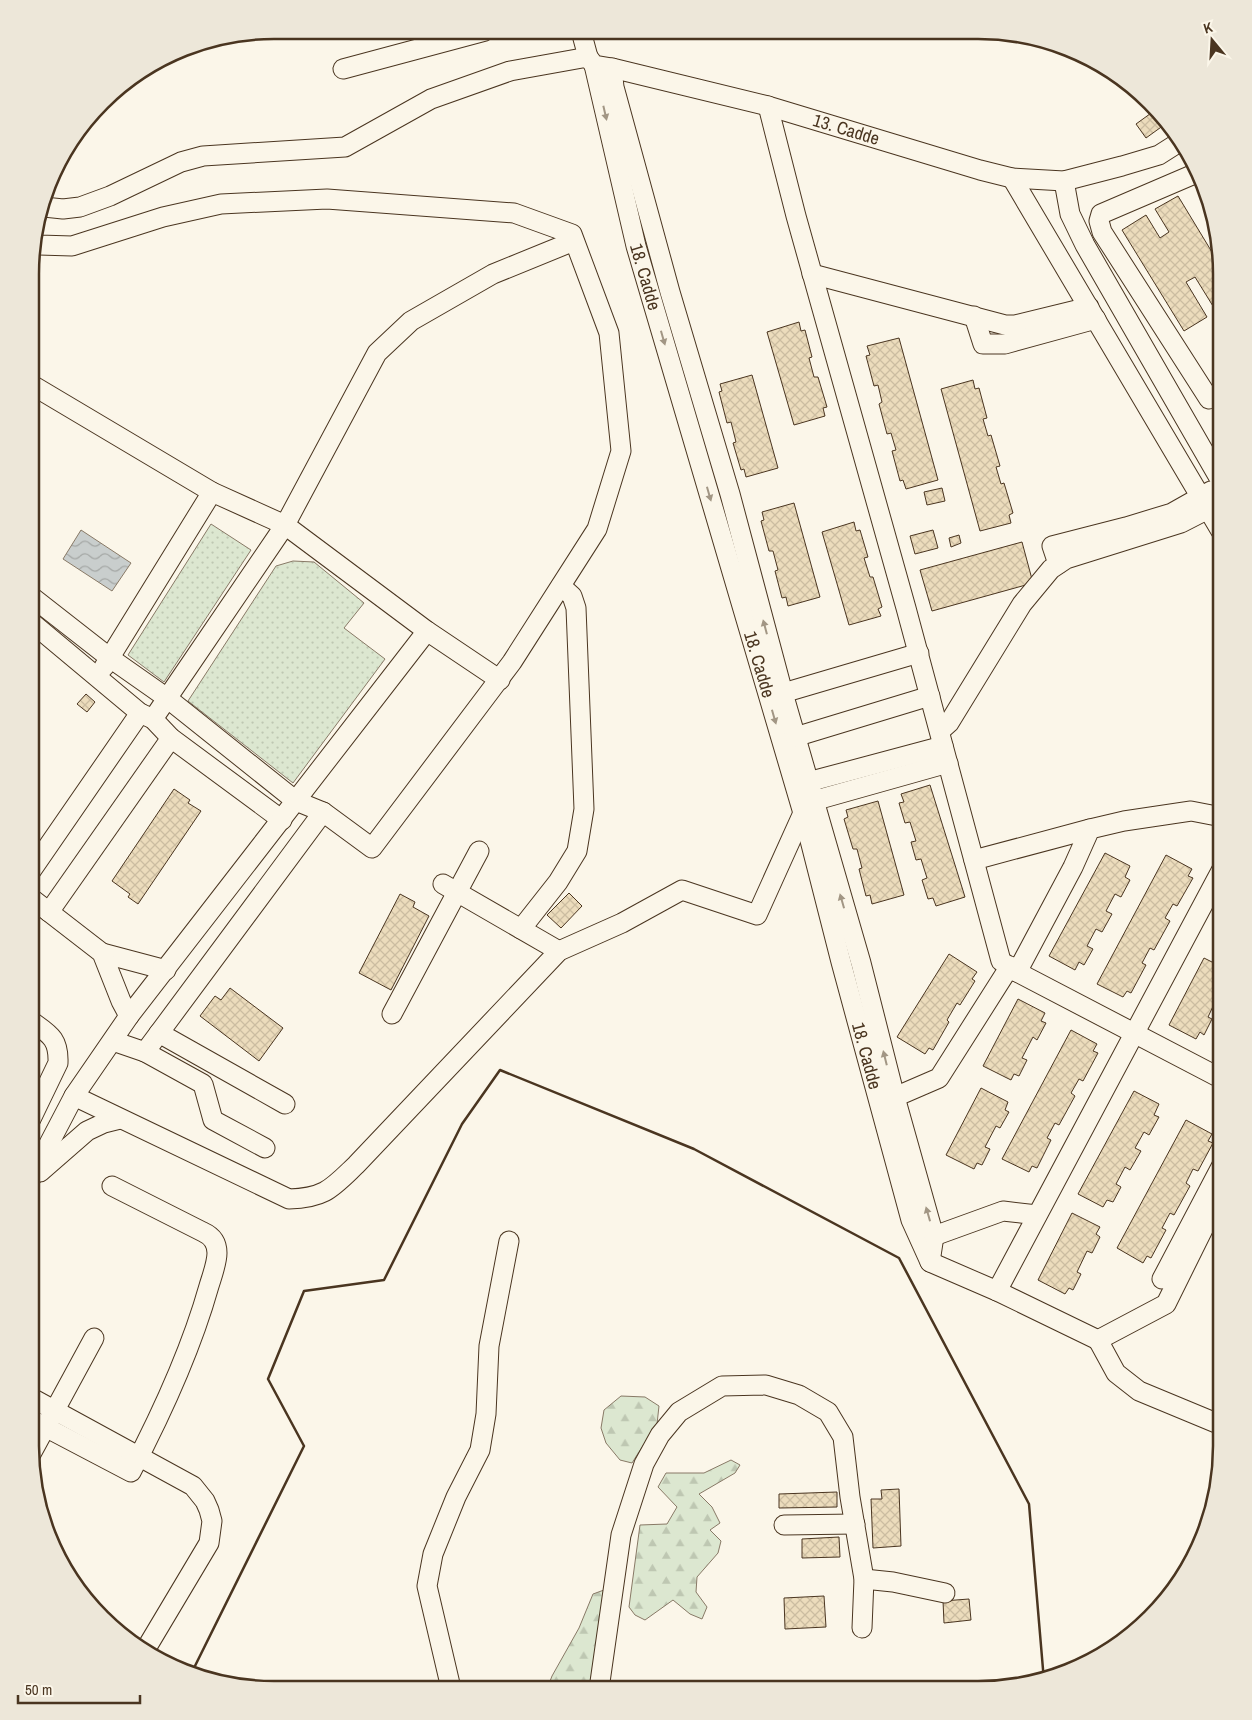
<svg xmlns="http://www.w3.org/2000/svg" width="1252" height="1720" font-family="'Archivo Narrow',sans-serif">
<defs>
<pattern id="grass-dots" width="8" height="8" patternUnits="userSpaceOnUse" patternTransform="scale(1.25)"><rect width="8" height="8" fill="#dce7d0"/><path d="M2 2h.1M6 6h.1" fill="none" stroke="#bec7b2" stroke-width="1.8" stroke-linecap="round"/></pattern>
<pattern id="forest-firs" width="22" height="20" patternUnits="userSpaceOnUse" patternTransform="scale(1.25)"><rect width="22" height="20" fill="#dce7d0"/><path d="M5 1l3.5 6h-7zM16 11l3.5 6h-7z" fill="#bec7b2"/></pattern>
<pattern id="water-waves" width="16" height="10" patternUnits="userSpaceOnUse" patternTransform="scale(1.25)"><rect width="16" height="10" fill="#c9cecd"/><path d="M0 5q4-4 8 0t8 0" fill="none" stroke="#a5a8a6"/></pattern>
<pattern id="building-cross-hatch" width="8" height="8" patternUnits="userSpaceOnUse" patternTransform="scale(1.25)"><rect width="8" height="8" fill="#ecdcbc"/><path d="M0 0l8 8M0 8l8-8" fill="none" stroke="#ccbda1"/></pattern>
</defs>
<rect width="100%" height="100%" fill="#fbf6e9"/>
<path fill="url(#grass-dots)" stroke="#887966" d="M211,524L251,550L164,682L128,655Z
M293,561L314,562L364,603L344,628L385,659L293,783L188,701L276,566Z"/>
<path fill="url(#forest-firs)" stroke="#887966" d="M621,1396L645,1397L659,1406L657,1424L632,1463L620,1460L606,1443L601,1428L604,1410Z
M731,1460L740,1465L735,1473L699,1494L712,1507L720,1523L710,1530L721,1541L718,1553L697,1577L696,1592L707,1607L702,1619L690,1614L673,1600L645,1620L635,1615L629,1607L640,1525L667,1524L677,1507L658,1487L666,1473H704Z
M604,1590L605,1601L589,1689H547L552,1676L579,1628L593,1594Z"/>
<path fill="url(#water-waves)" stroke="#887966" d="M81,530L131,563L112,591L63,559Z"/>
<path fill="url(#building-cross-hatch)" stroke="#4a3520" d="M1154,111L1164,125L1146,138L1136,124Z
M1178,196L1221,267L1222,273V307L1216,311L1195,277L1186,282L1207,317L1184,331L1122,230L1146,215L1160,238L1169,232L1155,209Z
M799,322L801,331L805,330L812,357L809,358L814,377H818L827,407L823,408L825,416L794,425L767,332Z
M899,338L938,480L906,489L903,480L900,481L892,451L896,450L891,433L887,434L879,404L882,402L878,385L874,386L866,356L870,355L867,346Z
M752,375L778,468L746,477L744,469L741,470L733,443L736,442L731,422L727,423L719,392L722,391L720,384Z
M973,380L975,389L979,388L987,418L983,419L988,436L991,435L1000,466L996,467L1001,484L1004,483L1013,513L1009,515L1011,523L980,531L941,389Z
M942,488L945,501L927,505L924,492Z
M794,503L820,597L788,606L786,597L782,598L775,571L778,570L773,551H769L761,521L764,520L762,512Z
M854,522L856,531L860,530L868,557L864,558L870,577H873L882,607L878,609L881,616L849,625L822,532Z
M933,530L938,548L915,554L910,536Z
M959,535L961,543L951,547L949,538Z
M1022,542L1033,583L932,611L920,570Z
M86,694L95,702L87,712L77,704Z
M930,785L965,897L936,906L933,898L928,899L922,880L927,878L921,859L916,860L911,842L916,841L910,822L905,823L899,803L904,802L901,794Z
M174,789L190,800L188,803L201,811L138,904L128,897L130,894L112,881Z
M878,801L904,895L872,904L870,895L866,896L859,869L862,868L857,849H853L844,819L848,817L846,810Z
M1105,853L1130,866L1125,877L1130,880L1121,897L1115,894L1106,911L1112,914L1102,932L1096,929L1087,946L1093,949L1084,965L1079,962L1075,970L1049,956Z
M1166,855L1192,869L1188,876L1193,878L1177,906L1173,904L1165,918L1170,921L1154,950L1150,948L1142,963L1146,965L1131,993L1127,991L1123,997L1097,984Z
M569,893L582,906L561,928L547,915Z
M400,894L415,902L413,907L429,916L391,990L359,973Z
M949,954L977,972L972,979L975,981L960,1005L957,1003L947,1020L949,1022L933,1050L929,1048L925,1054L897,1037Z
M1204,958L1222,967V997L1218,996L1208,1017L1212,1019L1204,1035L1200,1032L1196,1039L1169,1025Z
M230,988L283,1028L259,1061L200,1016L215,996L221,1000Z
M1018,999L1045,1013L1041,1021L1046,1023L1037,1040L1033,1037L1022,1058L1027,1060L1019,1076L1014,1074L1011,1080L983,1066Z
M1071,1030L1097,1044L1093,1051L1098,1053L1083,1081L1079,1079L1071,1093L1075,1096L1059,1125L1055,1123L1047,1138L1051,1140L1037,1168L1032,1166L1029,1172L1002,1159Z
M981,1088L1008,1102L1005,1110L1009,1112L1000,1128L996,1126L985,1147L990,1149L982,1165L977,1163L974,1169L946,1155Z
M1134,1091L1159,1104L1154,1115L1159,1117L1149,1135L1144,1132L1135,1148L1141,1151L1130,1170L1125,1167L1116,1184L1121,1187L1113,1202L1107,1200L1103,1207L1078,1194Z
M1186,1120L1212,1134L1208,1141L1213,1143L1198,1171L1193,1169L1186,1183L1190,1186L1174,1215L1170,1213L1162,1228L1166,1230L1151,1258L1147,1256L1143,1263L1117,1248Z
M1072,1213L1100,1227L1096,1234L1100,1237L1092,1253L1087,1251L1077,1272L1081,1274L1073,1290L1069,1288L1065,1294L1038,1280Z
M899,1489L901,1546L873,1548L871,1499H882L881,1490Z
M837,1492V1507L779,1508V1494Z
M839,1537L840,1557L802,1558V1539Z
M824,1596L826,1627L785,1629L784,1598Z
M969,1599L971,1620L944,1623L943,1601Z"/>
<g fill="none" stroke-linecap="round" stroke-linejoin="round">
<defs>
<g id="minor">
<path d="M581,31L588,57"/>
<path id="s1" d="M594,65L636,246L803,813L841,962L911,1220L930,1262L997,1291L1098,1340"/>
<path d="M612,68L614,87L670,292L730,494L783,693L861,963L895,1097L934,1236L930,1262"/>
<path d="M343,69L485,31"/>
<path d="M768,106L796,216L906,608L1001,961L1017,972L1222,1079"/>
<path d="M1199,172L1101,214L1099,221L1102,232L1209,399"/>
<path d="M1012,178L1222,533"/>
<path d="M1064,181L1070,214L1085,245L1222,483"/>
<path id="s2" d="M44,207L63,209L80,207L110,196L181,162L203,156L345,147L431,99L510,71L588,57L594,65L612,68L768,106L980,170L1012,178L1064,181L1122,166L1159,155L1181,141"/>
<path d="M812,274L1005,325H1015L1089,307"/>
<path d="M974,316L983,344H1005L1096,319"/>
<path d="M32,385L212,492L285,525L427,631L500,680"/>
<path d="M1058,564L1052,546L1126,527L1172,513L1211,491"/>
<path d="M32,597L110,658L167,698L296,801L323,812L372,848L512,662L597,529L621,451L609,333L572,234L514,213L327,199L221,204L163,217L72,246L39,245L32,241"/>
<path d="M31,622L140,713L153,719L171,738L282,820"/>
<path d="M104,667L212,492"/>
<path d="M783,693L919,653"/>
<path d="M153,719L285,525L377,353L411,321L493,274L574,241"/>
<path d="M940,731L949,723L1022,604L1051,569L1066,559L1181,523L1222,502"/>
<path d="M795,737L930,696"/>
<path d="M808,782L943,746"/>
<path d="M813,801L948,763"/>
<path d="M974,860L1090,829"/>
<path d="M31,871L140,713"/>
<path d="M443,884L559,951"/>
<path d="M49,912L171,738"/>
<path d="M521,929L558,882L577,851L584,809L576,608L572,596L561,586"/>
<path d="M102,953L166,970"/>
<path d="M1017,972L1073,867L1090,829L1124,821L1191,811L1222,817"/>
<path d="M392,1014L479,851"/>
<path d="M129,1016L427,631"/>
<path d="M159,1033L285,1104"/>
<path d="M113,1041L145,1052L323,812"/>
<path d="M145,1052L203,1084L213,1120L265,1148"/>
<path d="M74,1096L289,1199C325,1198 332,1188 356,1165L559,951L622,923L682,890L757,915L803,813"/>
<path d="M895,1097L939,1078L1010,966"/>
<path d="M31,1119L58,1063C59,1038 49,1034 31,1021"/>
<path d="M40,1172L87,1131L104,1123L120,1119"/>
<path d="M30,1180L74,1096L129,1016L121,1001L102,953L31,898"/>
<path d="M934,1236L1003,1211L1037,1215"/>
<path d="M1162,1279L1222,1165"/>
<path d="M997,1291L1222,869"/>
<path d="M1098,1340L1166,1304L1222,1191"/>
<path d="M1098,1340L1116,1373L1139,1391L1221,1425"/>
<path d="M30,1397L193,1486L205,1501L209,1510L212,1521L209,1543L144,1652"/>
<path d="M30,1419L131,1472C162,1413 191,1350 209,1286C212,1276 217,1263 217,1253C217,1243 212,1236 203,1232L112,1186"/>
<path d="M31,1454L94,1338"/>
<path d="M784,1525L855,1524"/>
<path d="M864,1579L893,1582L945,1593"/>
<path d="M449,1689L450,1684L427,1586L433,1554L456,1497L480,1450L486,1414L489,1346L509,1241"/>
<path d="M599,1689L621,1535L644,1464L660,1435L679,1412L722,1386L766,1385L799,1395L828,1412L843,1437L850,1497L864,1579L862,1628"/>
</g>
</defs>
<use href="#minor" stroke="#4a3520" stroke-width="21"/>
<use href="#minor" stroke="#fbf6e9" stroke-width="19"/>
<path stroke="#4a3520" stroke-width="2.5" d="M191,1674L304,1446L268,1379L304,1291L384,1280L462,1124L500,1070L694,1149L899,1258L1029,1504L1044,1681"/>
</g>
<defs><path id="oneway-solid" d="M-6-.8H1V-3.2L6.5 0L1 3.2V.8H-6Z" transform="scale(1.25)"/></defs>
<g fill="#a29684">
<use href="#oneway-solid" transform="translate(605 113) rotate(77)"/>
<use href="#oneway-solid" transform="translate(663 338) rotate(74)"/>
<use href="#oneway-solid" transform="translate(709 494) rotate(74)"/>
<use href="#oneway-solid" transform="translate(765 627) rotate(-105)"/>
<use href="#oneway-solid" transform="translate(774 717) rotate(74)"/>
<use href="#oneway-solid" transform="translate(842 901) rotate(-106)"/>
<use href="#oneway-solid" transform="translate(885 1058) rotate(-104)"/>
<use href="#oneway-solid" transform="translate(928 1214) rotate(-106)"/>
</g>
<g text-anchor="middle" stroke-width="4" stroke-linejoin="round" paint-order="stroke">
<g font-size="18" fill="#4a3520" stroke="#fbf6e9">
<text dy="6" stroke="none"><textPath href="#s2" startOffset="844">13. Cadde</textPath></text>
<text dy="6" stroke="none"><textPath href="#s1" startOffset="218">18. Cadde</textPath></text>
<text dy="6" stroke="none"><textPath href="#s1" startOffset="622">18. Cadde</textPath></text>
<text dy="6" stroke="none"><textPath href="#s1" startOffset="1028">18. Cadde</textPath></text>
</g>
</g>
<path d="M0 0H1252V1720H0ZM274 39H978A235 235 0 0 1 1213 274V1446A235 235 0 0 1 978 1681H274A235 235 0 0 1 39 1446V274A235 235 0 0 1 274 39Z" fill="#ede7d9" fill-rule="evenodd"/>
<path fill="none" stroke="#4a3520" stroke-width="2.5" d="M274 39H978A235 235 0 0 1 1213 274V1446A235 235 0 0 1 978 1681H274A235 235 0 0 1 39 1446V274A235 235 0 0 1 274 39Z"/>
<g transform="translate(1212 40) rotate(342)" stroke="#fbf6e9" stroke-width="4" paint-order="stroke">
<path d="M0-4L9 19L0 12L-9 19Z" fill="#4a3520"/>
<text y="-8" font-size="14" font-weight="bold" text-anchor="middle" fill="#4a3520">K</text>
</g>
<path d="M18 1695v8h122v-8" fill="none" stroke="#4a3520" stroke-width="2.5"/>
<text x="25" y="1695" font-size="15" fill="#4a3520" stroke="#fbf6e9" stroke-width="4" paint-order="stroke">50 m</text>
</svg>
